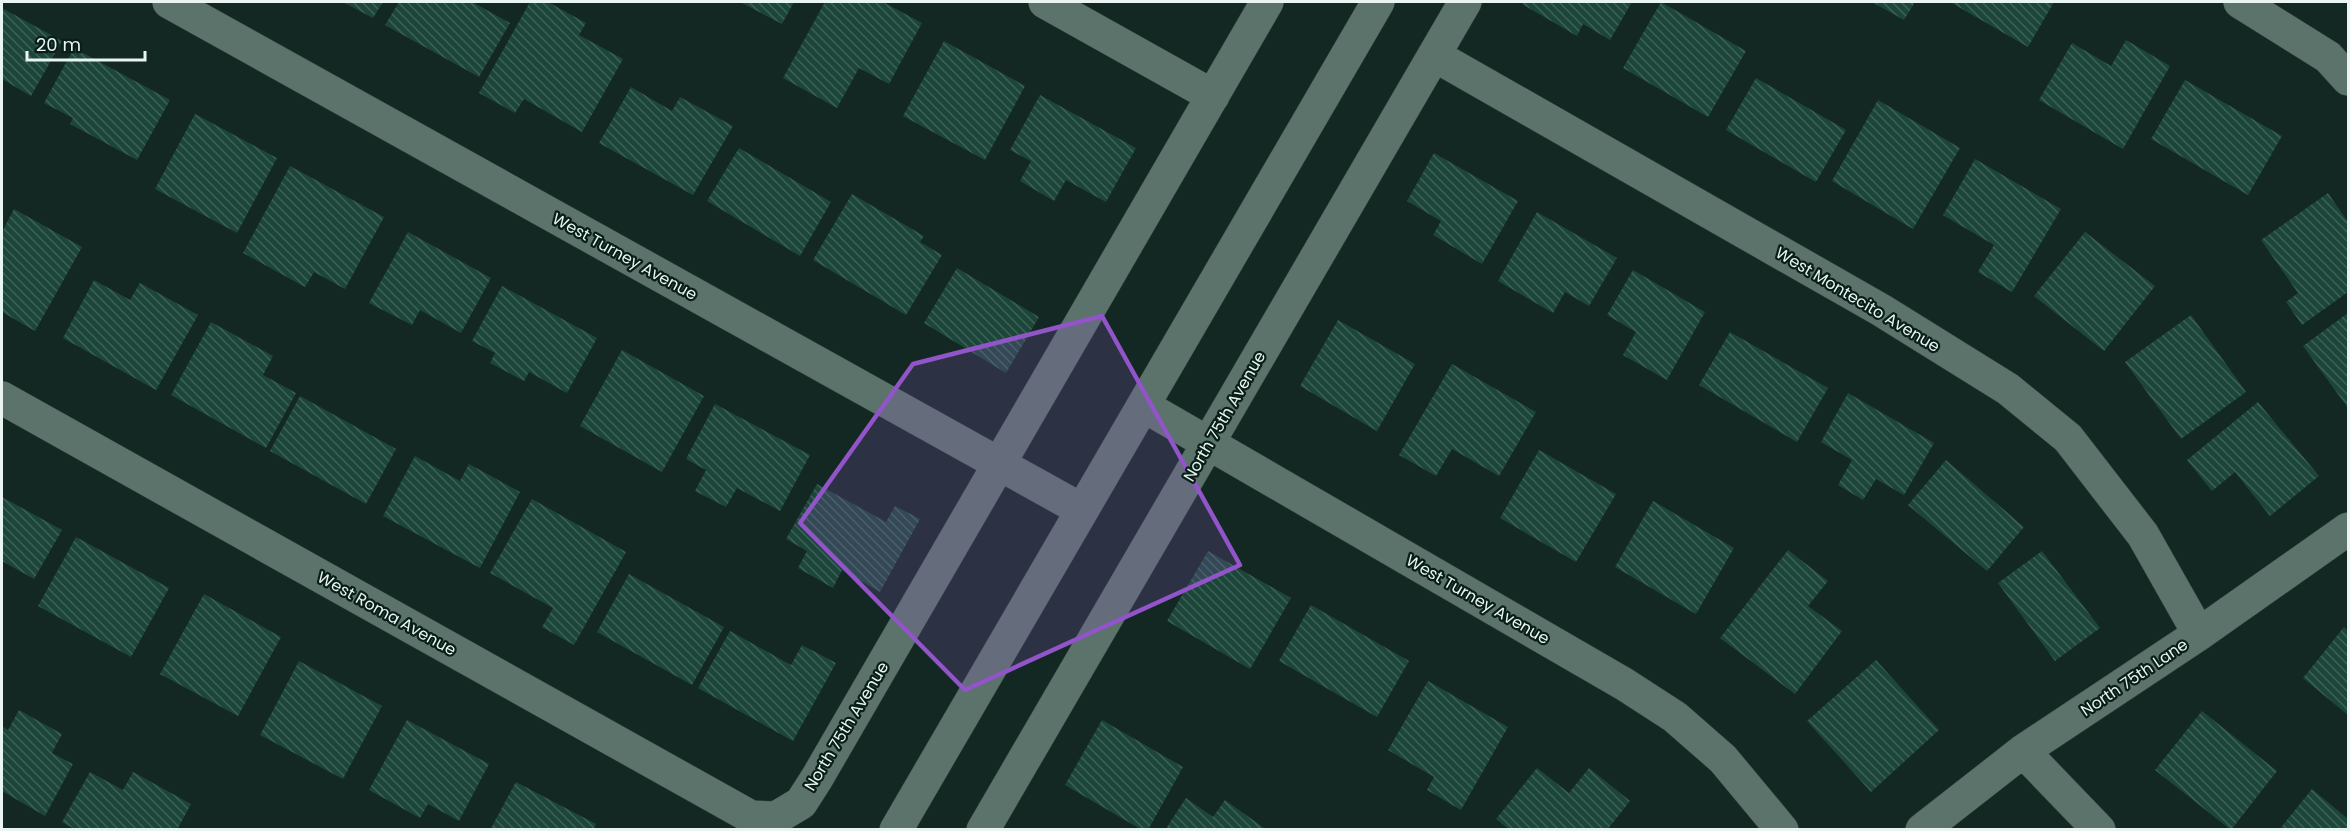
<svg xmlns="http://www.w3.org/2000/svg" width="2350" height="831" font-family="Poppins,sans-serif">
<defs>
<pattern id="building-back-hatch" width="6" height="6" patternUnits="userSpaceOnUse" patternTransform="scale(1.5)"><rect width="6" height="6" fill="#1d463a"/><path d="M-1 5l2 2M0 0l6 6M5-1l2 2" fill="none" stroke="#3e6157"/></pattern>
</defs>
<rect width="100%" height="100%" fill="#132822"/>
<path fill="url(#building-back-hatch)" d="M343,2H383L373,18Z
M399,2H472L510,23L479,77L385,25Z
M530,2H548L586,23L579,35L623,59L582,132L524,99L515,113L479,93Z
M740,2H794L782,24Z
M825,2H883L922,23L889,84L859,68L837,108L783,78Z
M1524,2H1632L1610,40L1583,24L1577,36L1522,4Z
M1661,2L1746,51L1708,117L1623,68Z
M1872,2H1915L1904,20Z
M1950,2H2054L2028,47Z
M2,8L62,41L31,96L2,79Z
M2126,40L2170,66L2123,149L2039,100L2072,43L2111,66Z
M944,41L1025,86L985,160L903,116Z
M74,48L170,100L137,160L70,124L73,118L44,103Z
M1756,78L1846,130L1816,182L1726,130Z
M2185,80L2282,136L2248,195L2151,139Z
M631,87L672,111L680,97L733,126L693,195L599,143Z
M1040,95L1136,148L1106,202L1066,180L1054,201L1020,181L1031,161L1010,150Z
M1878,100L1960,148L1913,229L1832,181Z
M195,114L277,158L237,233L155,189Z
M739,148L831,202L800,256L707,201Z
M1434,153L1518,201L1482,264L1433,235L1441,221L1407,201Z
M1975,159L2061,209L2012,292L1978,272L1994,245L1943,215Z
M290,166L384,217L345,289L314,272L305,287L243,253Z
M2328,193L2348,222V292L2302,325L2286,302L2298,293L2261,240Z
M852,194L924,236L920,242L942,255L906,315L813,260Z
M14,209L82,247L35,331L2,312V229L3,230Z
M1537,212L1617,258L1589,306L1565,292L1553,313L1498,281Z
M408,232L491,278L461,333L420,310L412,325L369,303Z
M2085,232L2155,286L2104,351L2034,296Z
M957,268L1039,317L1006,373L924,323Z
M1633,270L1705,312L1667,380L1623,355L1636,332L1607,315Z
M94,280L130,300L140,283L198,315L156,390L63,338Z
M502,286L597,338L567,393L529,372L524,381L490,363L495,353L472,341Z
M2348,313V408L2303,346Z
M2191,315L2246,392L2181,439L2125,362Z
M1338,320L1415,364L1377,431L1300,386Z
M211,322L273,356L263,375L296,393L266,448L171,395Z
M1730,332L1828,388L1797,442L1699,385Z
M622,350L704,396L662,472L580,426Z
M1452,364L1536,412L1499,476L1452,449L1436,476L1399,455Z
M1848,393L1934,443L1904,495L1876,479L1863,500L1838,485L1852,460L1821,442Z
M300,396L396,449L366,504L270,451Z
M2258,402L2319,476L2270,516L2235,472L2212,491L2187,460Z
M715,404L810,455L780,511L737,488L726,507L695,491L706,470L686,459Z
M1539,450L1616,494L1576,562L1500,518Z
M415,456L460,481L469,464L520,492L480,568L383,516Z
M1946,460L2024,527L1987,571L1908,505Z
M817,484L886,522L895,506L920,519L880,592L842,570L833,588L798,568L807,551L786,539Z
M2,497L62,530L34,579L2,561Z
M532,499L626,552L574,645L542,627L553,608L490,573Z
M1653,501L1734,548L1696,614L1615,567Z
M76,537L169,588L131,657L38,606Z
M1788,550L1828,581L1808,606L1842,631L1795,694L1720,638Z
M1208,551L1291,598L1250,669L1167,621Z
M2042,551L2100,628L2055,661L1998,583Z
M629,574L724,627L692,685L597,632Z
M204,594L281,637L238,716L160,674Z
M1311,605L1409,661L1377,717L1279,661Z
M2344,627L2348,631V715L2303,678Z
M730,631L791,665L802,645L836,663L793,741L698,688Z
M1876,660L1939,730L1871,792L1807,721Z
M299,661L382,706L343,779L260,735Z
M1428,681L1508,727L1461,810L1427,790L1434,777L1388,750Z
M19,710L62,734L52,753L73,764L45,816L2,791V726L8,730Z
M2202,711L2277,771L2231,830L2155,770Z
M407,720L489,764L459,821L428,804L420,818L369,790Z
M1102,720L1183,767L1148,830H1142L1065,785Z
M1537,768L1569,793L1589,768L1630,801L1607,830H1510L1496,819Z
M90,772L123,790L133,772L191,804L177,830H76L62,822Z
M516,782L596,824L593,830H490Z
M2312,789L2348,819V830H2279Z
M1186,798L1213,817L1225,800L1267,830H1165Z"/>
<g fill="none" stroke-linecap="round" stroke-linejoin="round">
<defs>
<path id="minor" d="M169,2L1082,510
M1045,2L1213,96
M2240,2L2328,57L2348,79
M1434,55L1881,310L2008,389L2068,438L2143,535L2199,634
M2,398L751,817L776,818L801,803L817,778L1267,2
M1144,406L1624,684L1675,717L1723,759L1782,830
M2023,751L2099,830
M983,830L1465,2
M1922,830L2023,751L2199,634L2348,529"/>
<path id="secondary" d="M896,830L1378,2"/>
</defs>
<use href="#minor" stroke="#33433e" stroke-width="34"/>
<use href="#secondary" stroke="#33433e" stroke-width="34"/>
<use href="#minor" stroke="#5b736b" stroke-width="33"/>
<use href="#secondary" stroke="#5b736b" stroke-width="33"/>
</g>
<path fill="#9154c9" fill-opacity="0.2" stroke="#9154c9" stroke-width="4.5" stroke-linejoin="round" d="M1102,316L1240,565L965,690L800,523L913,364Z"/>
<g text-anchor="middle" stroke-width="4.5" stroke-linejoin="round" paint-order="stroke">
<g font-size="16" fill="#e8f5f1" stroke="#091e18">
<text transform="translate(625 256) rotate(29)" y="6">West Turney Avenue</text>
<text transform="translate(1858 299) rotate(31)" y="6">West Montecito Avenue</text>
<text transform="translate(1224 416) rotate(-60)" y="6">North 75th Avenue</text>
<text transform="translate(1478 599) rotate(30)" y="6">West Turney Avenue</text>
<text transform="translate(387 613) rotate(29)" y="6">West Roma Avenue</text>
<text transform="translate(2134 677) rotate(-34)" y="6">North 75th Lane</text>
<text transform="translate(846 726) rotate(-59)" y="6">North 75th Avenue</text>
</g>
</g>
<rect width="2350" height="831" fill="none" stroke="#e8f5f1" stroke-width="6"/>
<path d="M27 51v9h118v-9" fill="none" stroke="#e8f5f1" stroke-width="3"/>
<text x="36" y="51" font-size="18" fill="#e8f5f1" stroke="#091e18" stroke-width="4.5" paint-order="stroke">20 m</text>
</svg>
